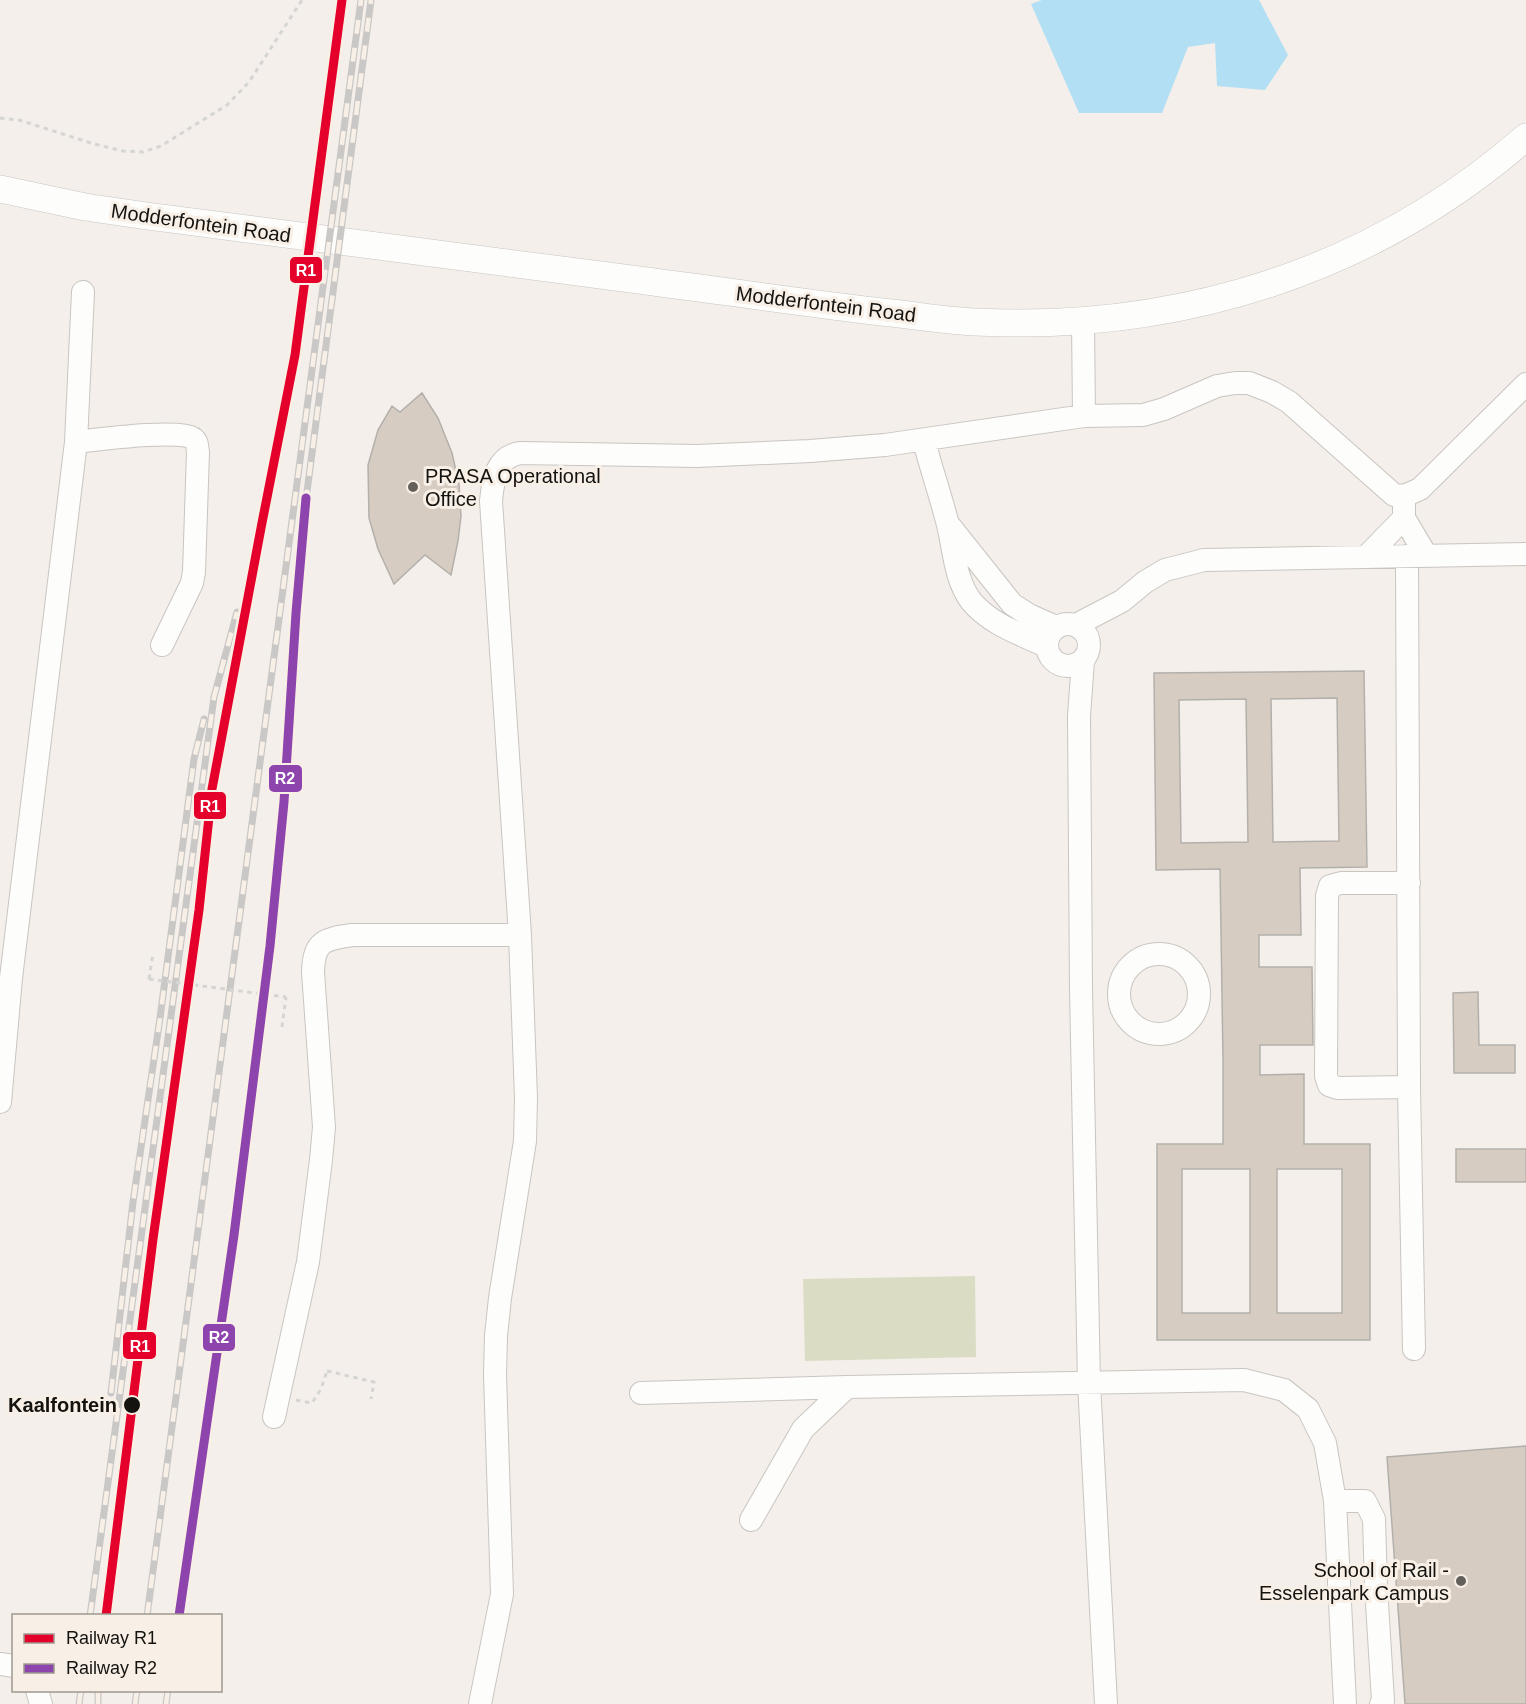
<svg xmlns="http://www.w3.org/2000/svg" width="1526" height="1704" font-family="Helvetica,sans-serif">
<rect width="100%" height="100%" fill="#f4efea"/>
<path fill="#dbdcc4" d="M975,1276L976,1357L805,1361L803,1279Z"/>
<path fill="#b2dff4" d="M1042,0H1259L1288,55L1265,90L1217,86L1215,43L1188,47L1162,113H1079L1031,4Z"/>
<path fill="#d6ccc1" stroke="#b3b0ac" stroke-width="1.5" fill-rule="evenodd" d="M422,393L438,418L452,453L459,484L461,516L458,541L451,575L425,555L394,584L378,549L369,518L368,465L378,430L392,406L400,412Z
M1364,671L1367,867L1300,868L1301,935H1259V967H1312L1313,1045H1260V1075L1304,1074V1144H1370V1340H1157V1144H1223V1059L1220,869L1156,870L1154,673ZM1337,698L1339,841L1273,842L1271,699ZM1246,699L1248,842L1181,843L1179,700ZM1182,1169H1250V1313H1182ZM1277,1169H1342V1313H1277Z
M1478,992L1479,1045H1515V1073H1454L1453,993Z
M1456,1149H1526V1182H1456Z
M1526,1446V1704H1405L1387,1457Z"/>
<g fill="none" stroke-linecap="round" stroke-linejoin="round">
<defs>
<path id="minor" d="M1083,322L1084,416
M924,441C931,468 940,494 947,521C954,547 954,578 971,601C990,624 1020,634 1046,646
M76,442C95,440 183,428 194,439C198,442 197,447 198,452L194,572L192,583L162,645
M1404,496V518L1426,555
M949,525L1012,604L1029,615L1056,627
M1367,556L1404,518
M1407,556L1409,1087L1414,1349
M1047 645a21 21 0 1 1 42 0a21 21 0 1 1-42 0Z
M1076,625L1122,601L1145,582L1165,570L1204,560L1526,554
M1083,661L1079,716L1081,989L1089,1383L1106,1704
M1409,883H1341L1330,886L1327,896L1326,1076L1329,1085L1338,1088L1409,1087
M1119 994a40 40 0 1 1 80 0a40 40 0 1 1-80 0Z
M0,1102L11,978L76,442L83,292
M641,1393L847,1387
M274,1417L308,1262L321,1160L324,1127L313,972C314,941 324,939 352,935H520
M1335,1501H1365L1374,1519L1376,1587L1383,1701L1381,1704
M751,1520L803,1429L847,1387L1244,1380L1284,1390L1308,1409L1325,1443L1335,1501L1345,1704
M0,1664L14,1666
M37,1690L41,1704
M480,1704L502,1594L495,1375L496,1336L500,1298L525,1141L526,1098L520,935L491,501C493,480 496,456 521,453L697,456L810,451L885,445L1084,416L1143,415L1164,409L1217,386L1235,383H1249L1272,392L1289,402L1394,495L1404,496L1420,489L1526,384"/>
<path id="major" d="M0,189L85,207L147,216C316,238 485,260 654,282C730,292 806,303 882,312C913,315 944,321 975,322C1178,332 1372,272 1526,137"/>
</defs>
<use href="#minor" stroke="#c9c5c1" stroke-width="24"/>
<use href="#major" stroke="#c9c5c1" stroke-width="28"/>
<path stroke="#d5d5d3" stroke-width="3" stroke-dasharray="4.5 4.5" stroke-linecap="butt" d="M0,118L19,120L94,144L123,151L143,152L161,146L227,105L249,82L302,0
M149,979L153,953
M282,1027L286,997
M327,1371L374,1382L371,1399
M296,1400L312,1403L321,1389L327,1371"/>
<use href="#minor" stroke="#fdfdfc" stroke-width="22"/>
<use href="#major" stroke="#fdfdfc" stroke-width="27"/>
<defs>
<path id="rail" d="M111,1393L133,1202L160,1018L194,759L204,719
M90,1616L214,697L237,612
M106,1616L153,1239L199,910L212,789L261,528L295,355L342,0
M147,1616L361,0
M179,1616L234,1235L270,946L284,802L302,530L371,0
M79,1704L81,1690
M98,1704V1690
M135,1704L137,1690
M166,1704L168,1690"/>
</defs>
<use href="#rail" stroke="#cac8c6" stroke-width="7"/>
<use href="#rail" stroke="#f8f0e6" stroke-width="4.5" stroke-dasharray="14" stroke-linecap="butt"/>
<path stroke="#d5d5d3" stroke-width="3" stroke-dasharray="4.5 4.5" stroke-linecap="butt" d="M149,979L286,997"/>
<defs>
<path id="rail-1" d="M106,1616L153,1239L199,910L212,789L261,528L295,355L342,0"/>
<path id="rail-2" d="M179,1616L234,1235L270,946L284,802L296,613L306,498"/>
</defs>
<use href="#rail-1" stroke="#f8f0e6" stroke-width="14"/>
<use href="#rail-2" stroke="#f8f0e6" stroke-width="14"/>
<use href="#rail-1" stroke="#e4002b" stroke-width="9"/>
<use href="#rail-2" stroke="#8e44ad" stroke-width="9"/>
</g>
<g fill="#63605c" stroke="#f8f0e6" stroke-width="2">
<circle cx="413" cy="487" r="6"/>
<circle cx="1461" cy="1581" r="6"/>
</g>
<circle fill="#15130f" stroke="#f8f0e6" stroke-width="2" cx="132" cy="1405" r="9"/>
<g text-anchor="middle" stroke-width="6" stroke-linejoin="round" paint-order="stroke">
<g font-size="20" fill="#15130f" stroke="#f8f0e6">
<text transform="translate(201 223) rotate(8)" y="7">Modderfontein Road</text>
<text transform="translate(826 304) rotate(7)" y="7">Modderfontein Road</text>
</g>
<g font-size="20" fill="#15130f" stroke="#f8f0e6" text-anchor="start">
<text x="425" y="483">PRASA Operational<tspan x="425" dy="23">Office</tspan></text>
<text x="1449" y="1577" text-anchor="end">School of Rail -<tspan x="1449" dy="23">Esselenpark Campus</tspan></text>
</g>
<g font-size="20" font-weight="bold" fill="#15130f" stroke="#f8f0e6" text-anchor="end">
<text x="117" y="1412">Kaalfontein</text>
</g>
</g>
<g stroke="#f8f0e6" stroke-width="2">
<rect x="289" y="256" width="34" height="28" rx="6" fill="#e4002b"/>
<rect x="268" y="764" width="35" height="29" rx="6" fill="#8e44ad"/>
<rect x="193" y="791" width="34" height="29" rx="6" fill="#e4002b"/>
<rect x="202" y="1323" width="34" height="29" rx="6" fill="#8e44ad"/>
<rect x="122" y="1331" width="35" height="29" rx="6" fill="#e4002b"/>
</g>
<g font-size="16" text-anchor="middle" font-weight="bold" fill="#fff">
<text x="306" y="276">R1</text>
<text x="285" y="784">R2</text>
<text x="210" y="812">R1</text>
<text x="219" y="1343">R2</text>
<text x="140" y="1352">R1</text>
</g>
<rect x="12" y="1614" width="210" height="78" fill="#f8f0e6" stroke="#9d9890" stroke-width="1.5"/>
<rect x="24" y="1634" width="30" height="9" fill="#e4002b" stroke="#9d9890" stroke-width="1.5"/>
<text x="66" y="1644" font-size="18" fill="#15130f">Railway R1</text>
<rect x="24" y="1664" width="30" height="9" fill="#8e44ad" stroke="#9d9890" stroke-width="1.5"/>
<text x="66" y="1674" font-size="18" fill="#15130f">Railway R2</text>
</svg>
